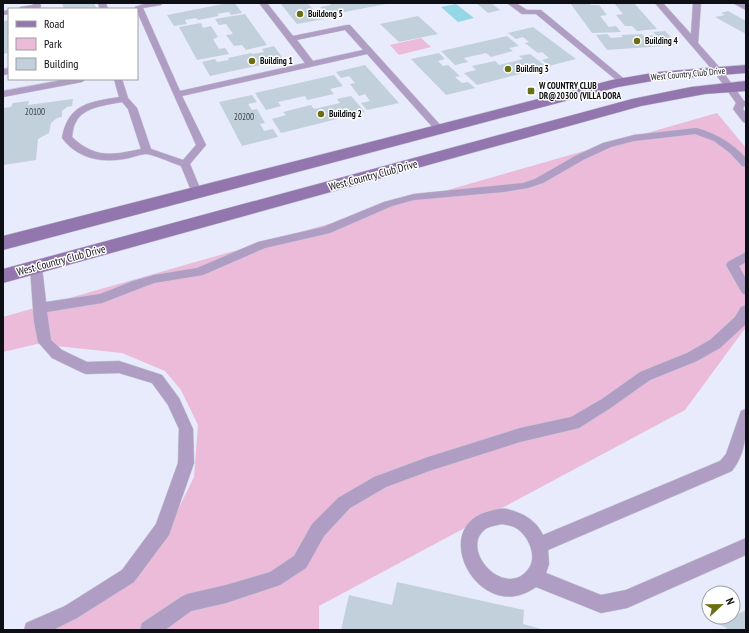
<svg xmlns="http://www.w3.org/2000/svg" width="749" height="633" font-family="'PT Sans Narrow',sans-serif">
<rect width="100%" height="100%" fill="#e7ebfc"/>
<path fill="#ebbbd9" d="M421,38L431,47L399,55L390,45Z
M717,113L746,148V327L685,410L319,606V630H50L124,581L169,528L194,477L198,425L181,390L165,371L122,353L37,344L3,352V317Z"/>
<path fill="#94d8e5" d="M456,4L474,18L458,22L441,7Z"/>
<path fill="#c2d0dc" d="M62,3H94L97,9H64Z
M228,3H235L242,13L231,15L229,12L217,14L219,16L198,20L196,18L185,20L187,24L174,26L167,15Z
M280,3H307L313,9L309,10L313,15L319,13L324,19L297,24Z
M329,3H386V4L328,15L320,7L331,5Z
M476,3H491L500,10L488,13Z
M570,3H590L591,5H599L607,15L600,16L609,27L616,26L621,32L592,33Z
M614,3H634L657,29L637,31L632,26H625L616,15L623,14Z
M728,11L746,21V34L715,17L725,15L721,13Z
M245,14L267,45L246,50L242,45L234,46L226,35L233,34L226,24L219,25L215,19Z
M418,16L438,34L399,42L380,24Z
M9,20V53L3,54V21Z
M201,23L203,28L211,26L218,37L213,39L219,49L225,48L229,54L197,60L179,27Z
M533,27L576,59L549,66L542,60L549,58L542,52L538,53L525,43L529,42L523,37L516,39L508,33Z
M665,31L678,45L607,50L596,35L607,34L611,38L623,37L621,35L642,34L644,36L656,35L653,32Z
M507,36L519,46L509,48L513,51L491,57L486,53L464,58L468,62L455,65L441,51Z
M274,46L284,60L210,76L202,62L215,59L217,62L229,60L228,58L251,53L252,54L264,52L262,49Z
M439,53L445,59L438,61L443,66L448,65L460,76L455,77L462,83L468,82L475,88L446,95L411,59Z
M530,54L547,67L477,85L464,73L476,70L472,66L495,61L499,65L523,59L519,56Z
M365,65L399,103L367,110L361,103L370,101L365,94L359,96L350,84L355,83L349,76L341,78L336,72Z
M334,75L343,86L330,89L334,94L307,100L305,96L278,102L281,106L266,110L255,93Z
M252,95L257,102L248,104L252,110L257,109L265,123L260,124L264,131L273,129L278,137L242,146L219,102Z
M351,96L365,112L281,133L272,119L286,115L283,112L311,105L314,109L340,103L337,99Z
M73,99L72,106L67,107L62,111V117L57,118L51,123L49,133L38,139L36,160L3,165V108L11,107L13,103L29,101L28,105Z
M397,582L524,610L523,624L545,630H341L349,595L392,605Z
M746,610V630H726L727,628L718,624Z"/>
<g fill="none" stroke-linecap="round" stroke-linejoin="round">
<defs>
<path id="lane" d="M32,3H40L41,7L38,9H19L20,7L33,5Z
M98,3H106L108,9H100Z
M147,3H162L161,5L143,8L180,91L305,63L259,3H267L293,36L347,25H350L444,129L442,131H436L367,54L182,96L206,145L190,164L202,193L201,195H193L181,166C172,163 153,154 145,154C138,155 131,158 124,159C100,163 77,158 62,138C68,104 89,102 119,97L114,79H122L128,98L137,108L151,149L183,160L196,145L135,7ZM345,30L363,50L313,61L297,40ZM122,102L128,109L141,149C113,155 95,159 72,137C73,132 73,126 76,122C83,107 107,105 122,102Z
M507,3H516L527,10H541L628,82L627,84H621L536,14H522Z
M655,3H663L691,34L693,3H701L698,43L721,69L744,101H746V107L744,106L743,109L746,113V123L743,122L733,109L736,103L715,73Z
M733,3H743L746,5V10Z
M9,10V14L3,15V11Z
M9,68V74L3,75V69Z
M68,79H86L82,82L3,97V91Z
M696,128C716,133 732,143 746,158V167L742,166L730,153L714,141L695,134L634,141L611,147L583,160L543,183L528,188L503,192L414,200L392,206L330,233L265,248L203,275L154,283L102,303L47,312L51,340L62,350L87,362L119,361L162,375L179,398L193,429L194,463L169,535L134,582L77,618L53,630H24L26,623L65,606L122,570L156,524L178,463L179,429L168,405L152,383L119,373L86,374L81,372L52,358L38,342L34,322L30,267L32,264L36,263L40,264L42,267L46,302L100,294L133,281L154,275L197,268L258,242L323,227L384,202L414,194L523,183L535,179L575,156L603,143L634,135Z
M746,252V262L739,266L746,279V295L742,293L726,265L728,262Z
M746,305L745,325L720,348L697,361L650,380L612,407L579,428L520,442L429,471L386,487L350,508L324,536L306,568L280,585L226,603L191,611L165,630H140L142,623L181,597L187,594L226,585L270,572L294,556L312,524L338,498L374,477L428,457L520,428L571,417L602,399L640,372L687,353L710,340L735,317L741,307Z
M746,409C746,433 747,451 732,471L548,550L549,564L546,573L601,595L626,590L746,538V555L627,608L601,613L536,587C480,627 428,529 487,512C494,510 500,508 507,509C523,513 536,520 543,535L720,461L726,454L741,411ZM502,524C506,525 510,525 514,527C527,533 538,555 529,568C506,602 456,548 487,528C491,526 498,525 502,524Z"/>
<path id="secondary" d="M746,65V73L658,80L618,87L3,250V236L612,80L658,72Z
M746,81V91L705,94L641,106L3,283V269L632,99L691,87Z"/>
</defs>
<use href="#lane" stroke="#c4c8d7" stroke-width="1"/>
<use href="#secondary" stroke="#c4c8d7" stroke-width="1"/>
<use href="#lane" fill="#b09dc3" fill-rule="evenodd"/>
<use href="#secondary" fill="#9376ae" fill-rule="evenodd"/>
</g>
<g fill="#6b6f14" stroke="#fff" stroke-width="1.5">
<circle cx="300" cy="14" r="4"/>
<circle cx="637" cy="41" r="4"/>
<circle cx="252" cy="61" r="4"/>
<circle cx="508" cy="69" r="4"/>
<rect x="527" y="87" width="8" height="8" rx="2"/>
<circle cx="321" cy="114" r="4"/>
</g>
<g text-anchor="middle" stroke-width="3" stroke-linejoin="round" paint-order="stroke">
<g font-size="9" font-weight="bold" fill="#0e0f14" stroke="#fff" text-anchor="start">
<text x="308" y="17">Buildong 5</text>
<text x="645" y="44">Building 4</text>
<text x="260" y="64">Building 1</text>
<text x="516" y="72">Building 3</text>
<text x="539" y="89">W COUNTRY CLUB<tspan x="539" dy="10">DR@20300 (VILLA DORA</tspan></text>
<text x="329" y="117">Building 2</text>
</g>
<g font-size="9" fill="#0e0f14" stroke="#fff">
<text transform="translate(688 74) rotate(-5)" y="3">West Country Club Drive</text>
</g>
<g font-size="9" fill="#3b3f46">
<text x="35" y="115">20100</text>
<text x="244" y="120">20200</text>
</g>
<g font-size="11" fill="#0e0f14" stroke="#fff">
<text transform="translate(373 175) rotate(-15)" y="4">West Country Club Drive</text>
<text transform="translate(61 260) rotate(-15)" y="4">West Country Club Drive</text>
</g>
</g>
<rect width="749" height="633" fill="none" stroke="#0e0f14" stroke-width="8"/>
<rect x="8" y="8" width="130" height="72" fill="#ffffff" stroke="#9f9fa1"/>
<rect x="16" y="21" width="20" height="6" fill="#9376ae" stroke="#9f9fa1"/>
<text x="44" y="28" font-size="12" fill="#0e0f14">Road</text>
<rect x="16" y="38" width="20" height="12" fill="#ebbbd9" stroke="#9f9fa1"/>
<text x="44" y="48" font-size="12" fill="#0e0f14">Park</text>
<rect x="16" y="58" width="20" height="12" fill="#c2d0dc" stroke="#9f9fa1"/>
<text x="44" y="68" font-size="12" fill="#0e0f14">Building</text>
<g transform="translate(721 605) rotate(68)"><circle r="19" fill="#ffffff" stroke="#9f9fa1"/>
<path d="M0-3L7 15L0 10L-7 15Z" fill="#6b6f14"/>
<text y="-6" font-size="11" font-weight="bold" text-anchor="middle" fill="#0e0f14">N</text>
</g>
</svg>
